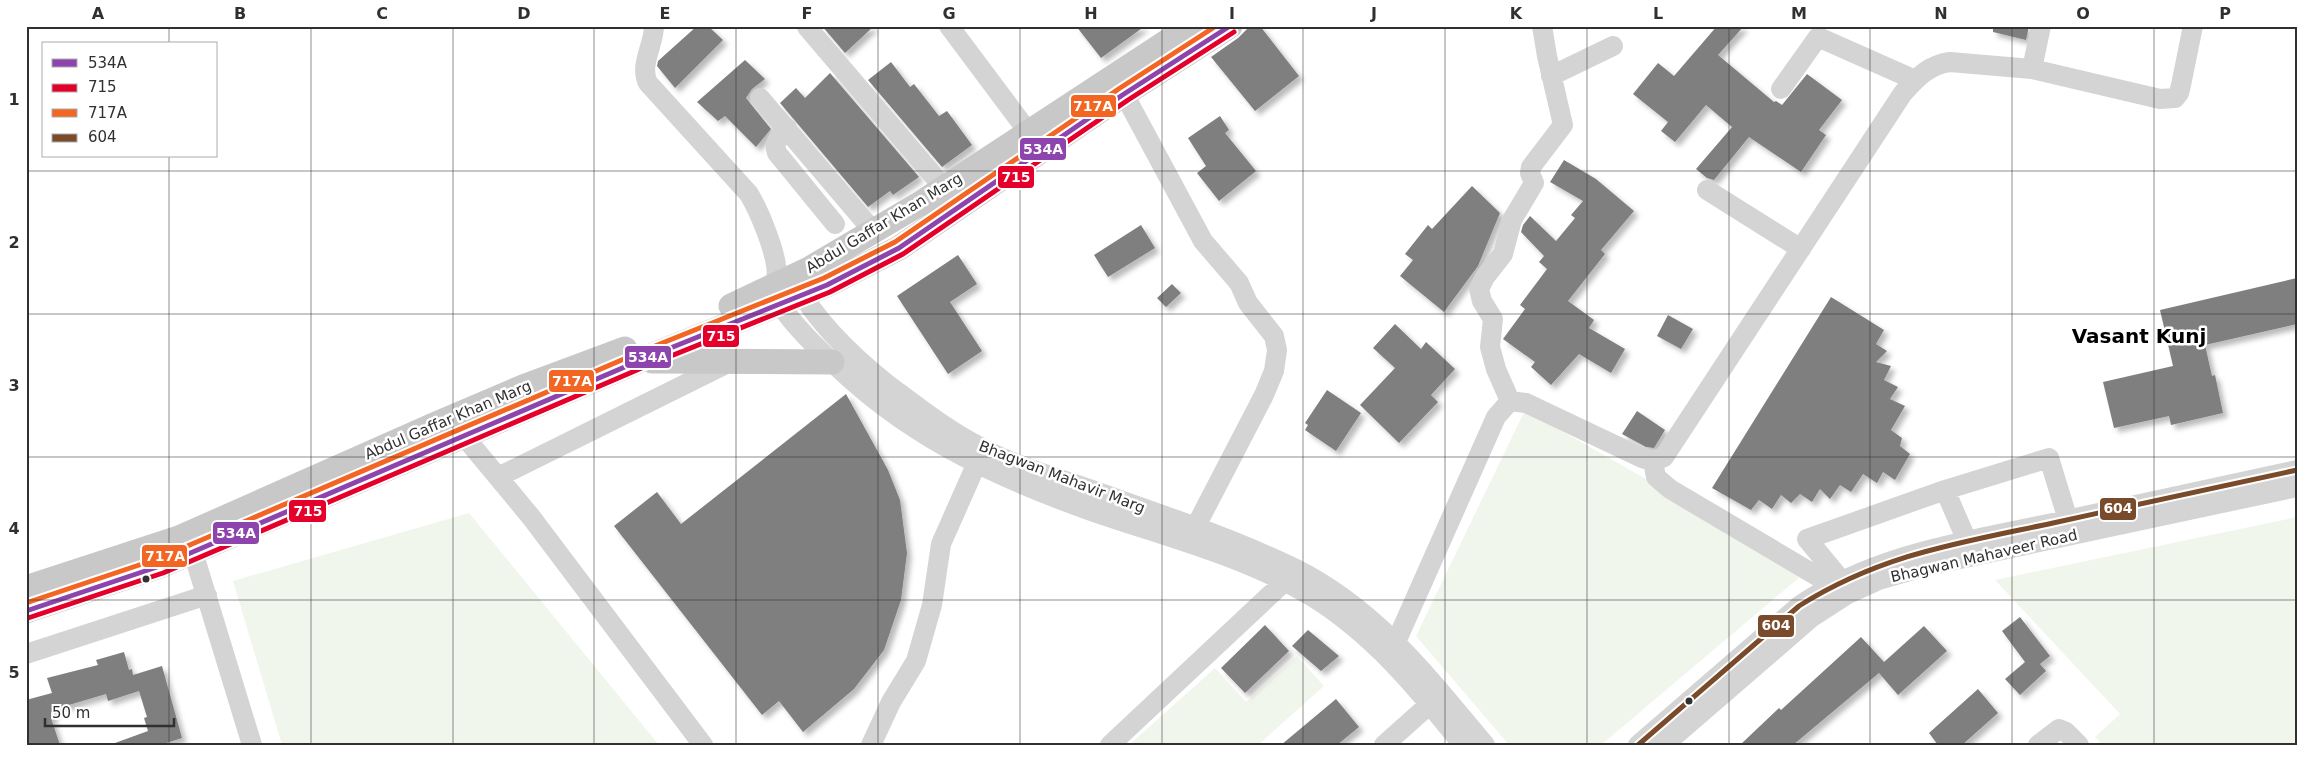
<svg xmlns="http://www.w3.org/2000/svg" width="2323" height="771" viewBox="0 0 2323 771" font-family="'DejaVu Sans',sans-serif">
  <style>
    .green { fill: #f1f6ec }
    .building { fill: #7f7f7f; filter: url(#shadow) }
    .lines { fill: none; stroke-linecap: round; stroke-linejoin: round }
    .minor { stroke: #d4d4d4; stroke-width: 20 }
    .major { stroke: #c8c8c8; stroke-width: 25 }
    .bus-1-casing { stroke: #fff; stroke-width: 9 }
    .bus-2-casing { stroke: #fff; stroke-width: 9 }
    .bus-3-casing { stroke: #fff; stroke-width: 9 }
    .bus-4-casing { stroke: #fff; stroke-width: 9 }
    .bus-1 { stroke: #8e44ad; stroke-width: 5 }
    .bus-2 { stroke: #e4002b; stroke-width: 5 }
    .bus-3 { stroke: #f26522; stroke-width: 5 }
    .bus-4 { stroke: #7a4b2a; stroke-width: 5 }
    .grid { fill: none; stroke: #303030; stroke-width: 1; stroke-opacity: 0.55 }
    .bus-dot { fill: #303030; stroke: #fff; stroke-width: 2 }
    .labels { text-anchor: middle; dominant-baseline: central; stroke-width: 5; stroke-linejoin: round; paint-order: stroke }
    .street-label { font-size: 15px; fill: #303030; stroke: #fff }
    .district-label { font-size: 20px; font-weight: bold; fill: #000; stroke: #fff }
    .line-badge { stroke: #fff; stroke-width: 2 }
    .badge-label { font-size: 14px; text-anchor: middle; font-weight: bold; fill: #fff }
    .neatline { fill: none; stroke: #303030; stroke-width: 2 }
    .grid-label { font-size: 16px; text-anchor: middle; font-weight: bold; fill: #303030 }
  </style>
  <defs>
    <filter id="shadow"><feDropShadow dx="4.5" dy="4.5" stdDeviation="2.5" flood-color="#0004"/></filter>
  </defs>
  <rect width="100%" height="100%" fill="#fff"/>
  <path class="green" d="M1525,410L1807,571L1601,745H1509L1416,636Z
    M469,513L659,745H282L233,581Z
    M2297,517V745H2102L2095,737L2120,714L1995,580Z
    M1297,656L1324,686L1258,745H1129L1215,668L1246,702Z"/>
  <path class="building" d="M697,26H708L723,40L675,88L657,66L658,61Z
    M822,26H874L845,53Z
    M1076,26H1145L1101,58Z
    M1250,26H1260L1299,76L1255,111L1211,57L1238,38Z
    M1717,26H1744L1718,55L1774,102L1776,101L1782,105L1807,74L1842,100L1819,130L1826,135L1801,172L1749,137L1714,180L1707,178L1696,169L1732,127L1706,105L1675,142L1661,131L1668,122L1633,94L1658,63L1674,76Z
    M1993,26H2029L2026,40L1993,32Z
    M745,60L765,79L752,89L746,98L771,129L756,147L725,116L718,121L697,102Z
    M891,62L910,87L914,84L939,116L947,111L972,145L942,167L868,80Z
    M830,73L919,177L893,195L890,191L868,207L780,103L796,88L805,98Z
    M1220,116L1229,130L1225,133L1256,171L1219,201L1197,173L1206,166L1188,138Z
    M1564,160L1596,179L1634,211L1601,250L1605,254L1568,301L1594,320L1589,328L1625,349L1611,373L1579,354L1551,385L1531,367L1535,362L1503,339L1525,309L1520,305L1547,269L1539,262L1544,256L1521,232L1523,225L1530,216L1556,241L1575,218L1571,215L1583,201L1550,182Z
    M1472,186L1500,213L1478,266L1444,312L1400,276L1413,260L1405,254L1428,225L1432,229Z
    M1141,225L1155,248L1108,277L1094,255Z
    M958,255L977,284L950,302L982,351L948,374L897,296Z
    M2297,278V324L2205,345L2212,376L2215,375L2223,413L2171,425L2169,416L2114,428L2103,382L2173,366L2160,310Z
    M1172,284L1181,293L1166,307L1157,298Z
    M1831,297L1884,330L1876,344L1887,351L1876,362L1891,366L1884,380L1898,387L1890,399L1905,406L1891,430L1902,438L1900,446L1910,454L1895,480L1883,472L1877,483L1863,474L1851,492L1840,485L1830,499L1820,489L1812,502L1800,494L1791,503L1781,495L1772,509L1759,500L1751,510L1712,488Z
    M1668,315L1693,329L1681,349L1657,336Z
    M1395,324L1421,349L1426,342L1455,369L1431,395L1438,402L1399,443L1360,405L1395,368L1373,348Z
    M1327,390L1361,413L1336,451L1305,430L1308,425L1305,423Z
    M846,394L888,470L900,500L907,553L901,600L884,650L854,689L803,732L779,701L762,715L614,526L657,492L681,524Z
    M1637,411L1665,430L1654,448L1646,447L1622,434Z
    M2020,617L2050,656L2040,664L2046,671L2020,695L2005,679L2025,662L2002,631Z
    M1265,625L1289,651L1245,693L1221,668Z
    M1924,626L1947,651L1898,695L1879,673L1793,745H1740L1779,708L1781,710L1861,637L1884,662Z
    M1308,630L1339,656L1321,671L1292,646Z
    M124,652L129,670L132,669L133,675L162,666L182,738L160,745H115V743L148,731L144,718L147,717L139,691L108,701L106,694L52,710L54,717L51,718L60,745H26V700L52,693L47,678L98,665L96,660Z
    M1978,689L1998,713L1962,745H1938L1929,733Z
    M1336,699L1359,727L1337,745H1281Z"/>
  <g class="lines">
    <path class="minor" d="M654,26C654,45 639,65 648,83L749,194C759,211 773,245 776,265C779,279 771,290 781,306C797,330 825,356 846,375C918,441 1003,480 1094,512C1167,537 1244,556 1311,596C1373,634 1418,689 1463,745
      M949,26L1029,133
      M807,27L944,188
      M2032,69L2041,26
      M1551,76L1613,46
      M1781,89L1818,37L1915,80
      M1124,94L1203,241L1239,283L1248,303L1274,336L1277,350L1274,371L1264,395L1196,526L1194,539
      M760,98L873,231
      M787,128C779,137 773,142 777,153L835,224
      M1707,190L1801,249
      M796,284C817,323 852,356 887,384C918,407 948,431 982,448C1016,466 1054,477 1089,489C1159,514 1230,537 1296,569C1376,609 1429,678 1485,745
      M1510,401L1496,369L1490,347L1493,319L1482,301L1479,289L1485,277L1503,254L1512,220L1534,183L1530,173L1531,167L1563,125L1547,56L1542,26
      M463,435L531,517L703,745
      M1653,461L1656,477L1670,489L1832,585
      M498,477L730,362
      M1945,490L2049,458L2068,520
      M193,552L252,745
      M1841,580L1807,539L1945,490L1967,541
      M1396,642L1496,417L1510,401L1526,403L1642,458L1653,461L1664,457L1903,93C1917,78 1928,65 1950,62L2032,69L2160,99L2175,98L2179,93L2181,85L2193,26
      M26,654L207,595
      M871,745L891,702L916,661L932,605L941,544L976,465
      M1110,745L1284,582
      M1384,745L1430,704
      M1638,745L1799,606C1872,555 1962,542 2048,524C2131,506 2214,488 2297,470
      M1664,745L1812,617L1846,595L1879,580L1927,566L2297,487
      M2038,745L2059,729L2066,732L2079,745"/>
    <path class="major" d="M731,306L809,269L921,203L1191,26
      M652,361L832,362
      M26,588L179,538L434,425L523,387L625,349
      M26,611L160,566L648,357L827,285L899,248L1124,94L1230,26"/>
    <defs>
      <path id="bus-1" d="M26,611L160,566L648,357L827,285L899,248L1124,94L1230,26"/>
      <path id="bus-2" d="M28,618L163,573L651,364L830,292L903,254L1128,100L1234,32"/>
      <path id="bus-3" d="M26,603L157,559L645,350L824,278L895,242L1120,88L1216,26"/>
      <path id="bus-4" d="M1638,745L1799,606C1882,554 1959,543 2053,523C2134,505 2215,488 2297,470"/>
    </defs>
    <use href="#bus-1" class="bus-1-casing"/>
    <use href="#bus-2" class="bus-2-casing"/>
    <use href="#bus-3" class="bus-3-casing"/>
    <use href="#bus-4" class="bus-4-casing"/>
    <use href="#bus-1" class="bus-1"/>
    <use href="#bus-2" class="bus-2"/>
    <use href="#bus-3" class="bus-3"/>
    <use href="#bus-4" class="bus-4"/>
  </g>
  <path class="grid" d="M169,26V44M311,26V745M453,26V745M594,26V745M736,26V745M878,26V745M1020,26V745M1162,26V745M1303,26V745M1445,26V745M1587,26V745M1729,26V745M1870,26V745M2012,26V745M2154,26V745M169,156V745M26,171H2297M26,314H2297M26,457H2297M26,600H2297"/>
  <g class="bus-dot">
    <circle cx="146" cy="579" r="4.5"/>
    <circle cx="1689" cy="701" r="4.5"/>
  </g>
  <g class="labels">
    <g class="street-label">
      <text transform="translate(884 223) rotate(-31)">Abdul Gaffar Khan Marg</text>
      <text transform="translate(448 420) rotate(-23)">Abdul Gaffar Khan Marg</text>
      <text transform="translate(1062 477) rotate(21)">Bhagwan Mahavir Marg</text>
      <text transform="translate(1984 556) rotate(-13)">Bhagwan Mahaveer Road</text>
    </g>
    <g class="district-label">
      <text x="2139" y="336">Vasant Kunj</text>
    </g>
  </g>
  <g class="line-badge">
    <rect x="1070" y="94" width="47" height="24" rx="5" fill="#f26522"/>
    <rect x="1019" y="137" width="48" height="24" rx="5" fill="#8e44ad"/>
    <rect x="997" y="165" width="38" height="24" rx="5" fill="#e4002b"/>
    <rect x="702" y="324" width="38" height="24" rx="5" fill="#e4002b"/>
    <rect x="624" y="345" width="48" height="24" rx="5" fill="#8e44ad"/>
    <rect x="548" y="369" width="47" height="24" rx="5" fill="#f26522"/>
    <rect x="2099" y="497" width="38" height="24" rx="5" fill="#7a4b2a"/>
    <rect x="288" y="499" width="39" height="24" rx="5" fill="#e4002b"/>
    <rect x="212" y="521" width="48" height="24" rx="5" fill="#8e44ad"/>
    <rect x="141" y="544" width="47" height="24" rx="5" fill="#f26522"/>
    <rect x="1757" y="614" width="38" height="24" rx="5" fill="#7a4b2a"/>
  </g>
  <g class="badge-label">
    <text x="1093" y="111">717A</text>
    <text x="1043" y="154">534A</text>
    <text x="1016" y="182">715</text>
    <text x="721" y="341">715</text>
    <text x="648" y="362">534A</text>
    <text x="572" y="386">717A</text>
    <text x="2118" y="513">604</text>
    <text x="308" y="516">715</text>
    <text x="236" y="538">534A</text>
    <text x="165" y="561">717A</text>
    <text x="1776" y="630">604</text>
  </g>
  <rect width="2323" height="771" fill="none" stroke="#ffffff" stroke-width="55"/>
  <rect x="42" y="42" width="175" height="115" fill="#ffffff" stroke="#acacac"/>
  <rect x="52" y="59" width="25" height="8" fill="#8e44ad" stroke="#acacac"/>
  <text x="88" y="68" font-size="15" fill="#303030">534A</text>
  <rect x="52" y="84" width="25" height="8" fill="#e4002b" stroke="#acacac"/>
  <text x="88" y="92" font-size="15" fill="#303030">715</text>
  <rect x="52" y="109" width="25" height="8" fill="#f26522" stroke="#acacac"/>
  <text x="88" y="118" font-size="15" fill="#303030">717A</text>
  <rect x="52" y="134" width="25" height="8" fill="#7a4b2a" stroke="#acacac"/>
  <text x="88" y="142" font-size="15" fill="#303030">604</text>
  <path d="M45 718v8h129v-8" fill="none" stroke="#303030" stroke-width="2.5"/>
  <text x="52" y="718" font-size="15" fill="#303030" stroke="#ffffff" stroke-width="4" paint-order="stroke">50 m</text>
  <rect x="28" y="28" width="2268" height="716" class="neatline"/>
  <g class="grid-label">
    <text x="98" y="19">A</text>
    <text x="240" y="19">B</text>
    <text x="382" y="19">C</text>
    <text x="524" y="19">D</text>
    <text x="665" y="19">E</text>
    <text x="807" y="19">F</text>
    <text x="949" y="19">G</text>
    <text x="1091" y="19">H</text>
    <text x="1232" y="19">I</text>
    <text x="1374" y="19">J</text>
    <text x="1516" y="19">K</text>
    <text x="1658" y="19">L</text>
    <text x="1799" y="19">M</text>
    <text x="1941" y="19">N</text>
    <text x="2083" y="19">O</text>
    <text x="2225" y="19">P</text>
    <text x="14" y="105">1</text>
    <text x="14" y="248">2</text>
    <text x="14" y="391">3</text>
    <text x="14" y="534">4</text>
    <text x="14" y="678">5</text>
  </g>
</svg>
